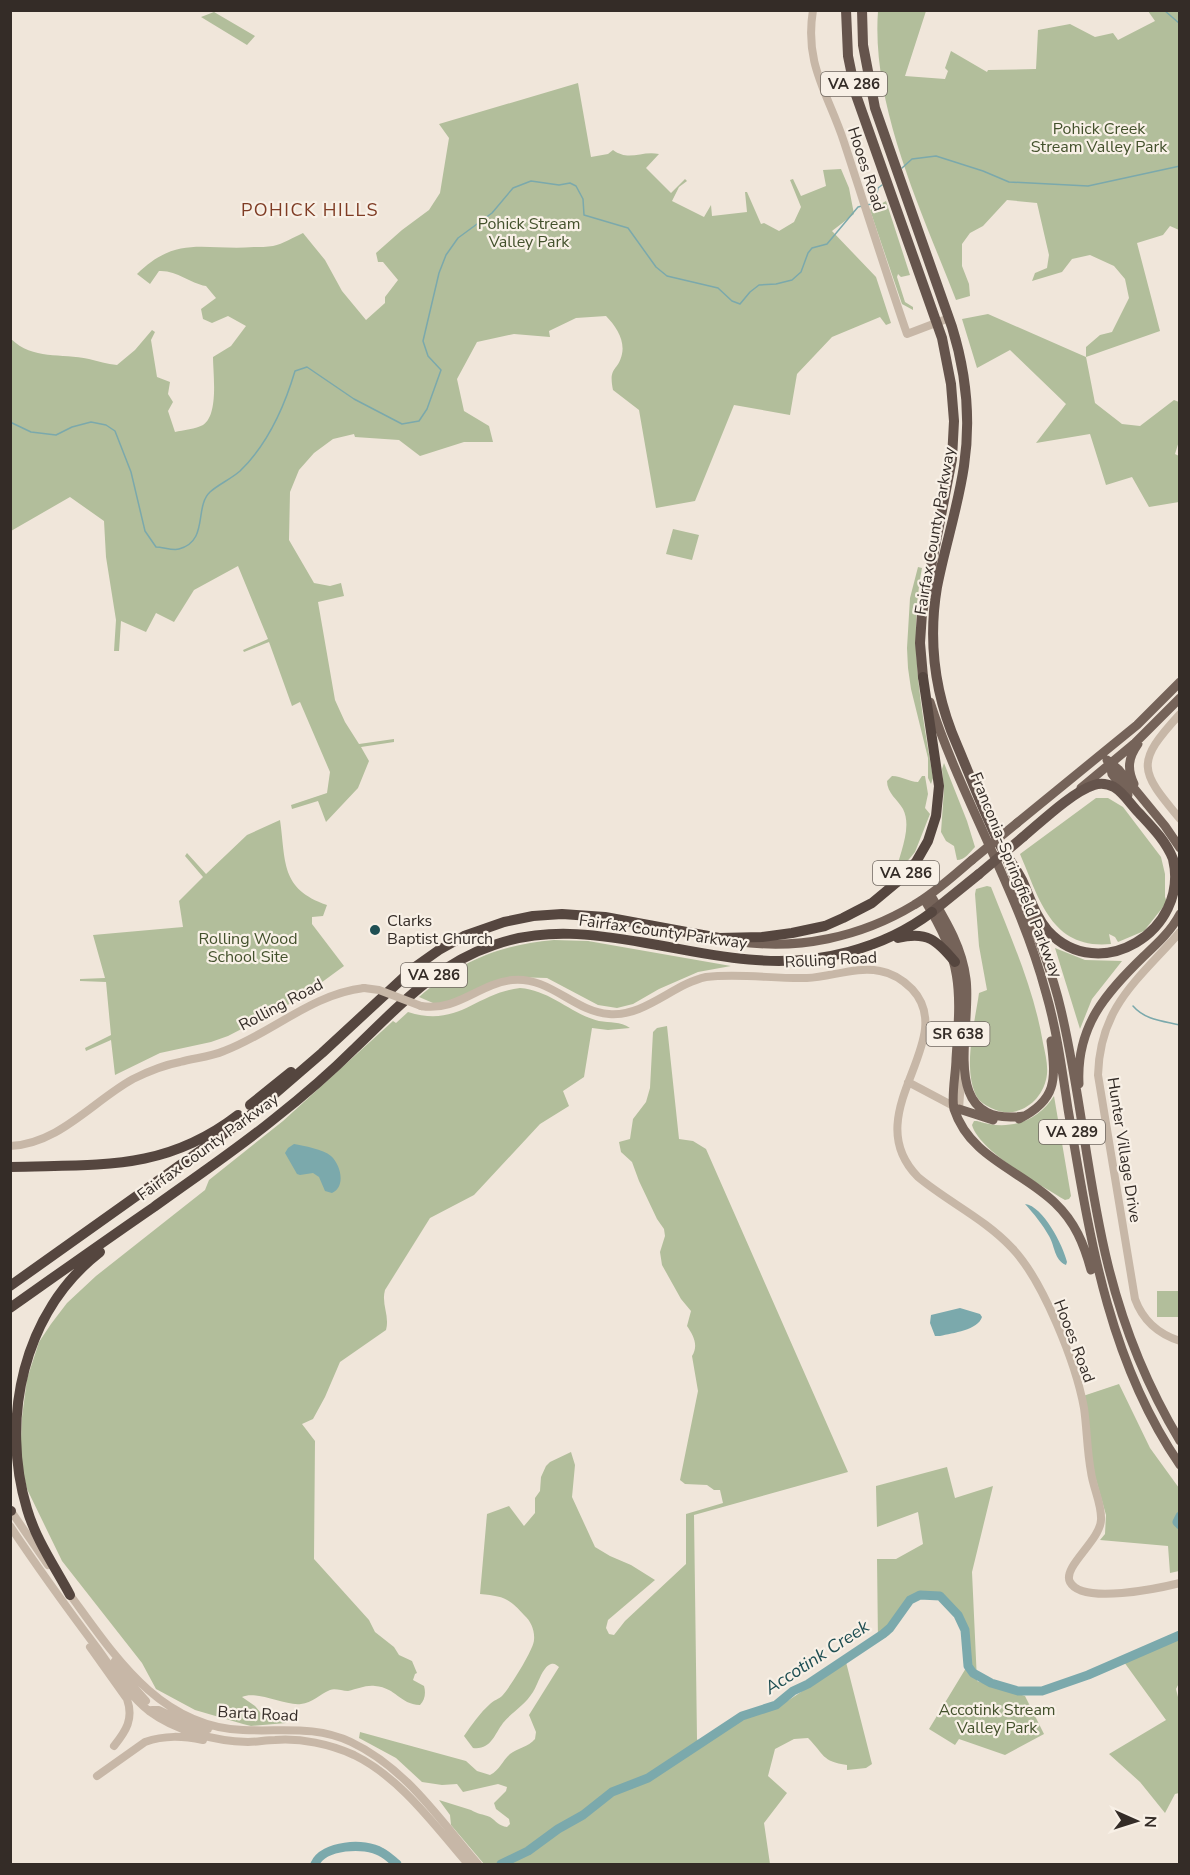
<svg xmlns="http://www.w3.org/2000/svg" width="1190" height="1875" viewBox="0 0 1190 1875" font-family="'Nunito Sans',sans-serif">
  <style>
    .green { fill: #b2be9b }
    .water { fill: #7ba9ac }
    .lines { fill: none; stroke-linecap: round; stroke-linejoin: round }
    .stream { stroke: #7ba9ac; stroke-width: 1.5 }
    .river { stroke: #7ba9ac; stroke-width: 9 }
    .tertiary { stroke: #c7b7a7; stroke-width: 8 }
    .primary { stroke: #756359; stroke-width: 9 }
    .trunk { stroke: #65544c; stroke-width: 10 }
    .motorway { stroke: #55463f; stroke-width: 10 }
    .tertiary-bridge { stroke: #c7b7a7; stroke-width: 8 }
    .primary-bridge { stroke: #756359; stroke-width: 9 }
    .trunk-bridge { stroke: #65544c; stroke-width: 10 }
    .poi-dot { fill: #1f4f53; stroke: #f8f0e6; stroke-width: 2 }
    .labels { text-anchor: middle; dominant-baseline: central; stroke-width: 4.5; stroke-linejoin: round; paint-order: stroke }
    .shield { fill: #f8f0e6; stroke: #6f6760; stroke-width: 1.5 }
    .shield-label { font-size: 15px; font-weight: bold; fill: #342c27 }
    .park-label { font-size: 16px; fill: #43512c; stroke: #f8f0e6 }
    .street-label { font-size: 16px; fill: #342c27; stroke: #f8f0e6 }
    .poi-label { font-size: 16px; fill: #342c27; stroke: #f8f0e6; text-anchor: start }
    .neighbourhood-label { font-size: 18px; letter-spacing: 1.5px; fill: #7f3c24; stroke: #f8f0e6 }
    .water-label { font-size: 18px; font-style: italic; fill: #1f4f53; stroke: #f8f0e6 }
  </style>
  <rect width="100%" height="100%" fill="#f0e6da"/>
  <path class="green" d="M878,11H926L905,76L945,79L948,71L945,68L951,51L987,72L988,70L1036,69L1038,30L1070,24L1095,37L1113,33L1118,40L1155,21L1148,11H1179V230L1170,226L1163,235L1137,243L1160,331L1086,357L1095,403L1122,424L1140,426L1174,400L1179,402V441L1175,454L1179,456V502L1149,507L1132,477L1106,485L1090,434L1036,443L1066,404L1010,350L977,368L962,319L988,314L1086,357V347L1100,335L1112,332L1129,298L1125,279L1114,266L1090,255L1072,259L1062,272L1032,281L1035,273L1047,268L1049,255L1037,203L1007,200L983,226L970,233L962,244V266L969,284L970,296L956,300C922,212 871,106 878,11Z
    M214,12L255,36L247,45L201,17Z
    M578,83L591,157L608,154L613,150C629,162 642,150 659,154L646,168L671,193L685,179L687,181L679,187L672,201L704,217L711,205L712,216L747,212L745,192H747L761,224L764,223L779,231L794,222L801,207L790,180L793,179L801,196L826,186L823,170L841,169L849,188L854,214L832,231L876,277L891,323L886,325L880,317L832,337L797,374L790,415L734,405L695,501L656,508L639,410L613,390C608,366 618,372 622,354C625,340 616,326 606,316L576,318L549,331L550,337L514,334L477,342L457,379L464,411L489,426L493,442H464L420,456L399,440L355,437L354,434L333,439L314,453L299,470L290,492L289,540L314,583L330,586L341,583L344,596L318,602L335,700L345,722L359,744L394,739V742L361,747L369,761L358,788L326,822L318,801L292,809L291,805L327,793L330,772L300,702L292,706L269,642L244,652L243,650L268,639L238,566L194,590L174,622L156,613L146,632L121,621L119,651H114L116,620L106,557L104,521L70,497L11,531V339C33,360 61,353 89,359C98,361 107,364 117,365L135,350L152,330L155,332L151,340L157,377L170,382L168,394L173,402L168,411L175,432C183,430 196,429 203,425C219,415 213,373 213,357L231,346L246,326L228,316L212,323L203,319L201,309L216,298L206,286C189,283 177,270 159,271L150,284L137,274C178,234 204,251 254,247C260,247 267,247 273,246C283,244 294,237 303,233L325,260L342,291L366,320L385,303V297L398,280L383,262H378L376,253L402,230L429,210L440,193L449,138L439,124Z
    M886,201L910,275L901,277L898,274L897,277L905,302L913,307V310L902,304L870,210Z
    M673,529L699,535L692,560L666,554Z
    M918,567L922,568C908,643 921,705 933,778L931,784L928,778V758L911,689L908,668L907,648L910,598Z
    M944,763L967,821L975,847C970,852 965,860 957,860L954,846L946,841L941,832L944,790L942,769Z
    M892,776C902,776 909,782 918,782L922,776H925L928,794L925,808L930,814L915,852L895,876C898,856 913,829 903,809C898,800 887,793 887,781Z
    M1096,798H1108L1123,807L1161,857L1165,874V897L1167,902L1144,931L1118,942L1115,937L1109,934L1111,944C1051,950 1039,898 1020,854Z
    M280,820C286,861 280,889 327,905L323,916L312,917V924L344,966L299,999L228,1036L211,1042L160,1053L115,1075L111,1040L86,1051L85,1048L111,1035L106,982L80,981V979L105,978L93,935L183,927L179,901L203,877L185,856L187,853L206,874L247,835Z
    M987,886L991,887C1011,938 1034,989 1043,1043C1045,1053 1048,1064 1047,1074C1044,1102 1016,1121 991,1108C985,1105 980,1102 977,1097C962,1070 975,1022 979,993L987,990L979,946L975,894L976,889Z
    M554,940L588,941L731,966L698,972L659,989L633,1004L617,1008L598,1005L547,978L513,977L443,1003H433L419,997C461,961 499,945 554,940Z
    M1055,948L1085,960L1122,961L1092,999L1080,1029Z
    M520,988C550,990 571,1014 599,1021C610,1023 620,1021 630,1028L608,1030L592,1028L584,1077L563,1091L569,1106L540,1124L474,1195L430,1218L385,1290C381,1304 390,1316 386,1330L340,1362L325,1397L313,1419L302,1424L315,1441L314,1559L369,1620L375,1632L394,1647L399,1655L412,1661L417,1673L415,1674L413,1680L424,1686C426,1693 425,1700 420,1705C399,1704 397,1688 375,1686C365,1685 358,1689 348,1691C342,1691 335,1688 330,1690C320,1694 312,1703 301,1704C284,1706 256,1690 242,1697L255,1706L265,1718L287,1721L286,1723L251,1726L243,1724L195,1710L156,1689L142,1663L62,1561L27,1489L20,1459L22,1417L27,1379L39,1342L51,1324L67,1303L96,1276L205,1190L209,1180L283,1121L393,1021L396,1023L408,1012C459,1028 475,993 520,988Z
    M667,1026L679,1139L693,1141L706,1149L848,1472L694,1515L697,1739L700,1744L742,1716L789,1700L846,1662L872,1764L866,1768L847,1770V1765C821,1761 825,1755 808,1738L794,1739L775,1749L768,1776L787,1793L764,1823L770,1864H484L451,1825L450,1815L439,1800L471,1810C477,1814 483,1814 490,1817C496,1821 499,1826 507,1827L510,1824L509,1819L496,1809L494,1803L506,1791L507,1787L498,1784L463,1792L457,1784L442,1785L422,1782L396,1758L359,1738L360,1732L466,1761L477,1771L490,1775C500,1770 502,1761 510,1754C518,1748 528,1747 535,1739L536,1732L529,1715L559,1667C556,1665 555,1663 551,1664C542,1667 538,1685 533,1692C525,1705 512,1712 503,1723C494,1735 491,1750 473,1748L464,1736C472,1724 480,1713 490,1704C494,1700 499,1699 502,1696C509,1689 534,1649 534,1640C535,1631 531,1621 524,1615C509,1598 503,1596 480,1594L487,1514L509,1506L524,1526L535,1513V1498L540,1491L541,1477L546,1466L550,1462L571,1452L575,1465L572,1497L595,1547L610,1556L631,1565L655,1580L608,1620L606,1628L609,1634L614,1635L625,1621L686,1564V1514L723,1503L720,1490H714L707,1485L685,1484L680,1480L698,1391L692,1356C699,1345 693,1335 687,1326L691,1311L681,1299L662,1265L660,1252L665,1236L664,1229L657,1219L639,1181L632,1162L621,1152L619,1142L630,1139L633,1119L646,1102L650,1088L653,1032L657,1028Z
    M1054,1096L1071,1196L1069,1199L1065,1200C1042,1186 979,1151 972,1125L974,1121H977C1007,1131 1037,1123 1054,1096Z
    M1157,1291H1179V1317H1157Z
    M1119,1384L1150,1448L1179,1488V1511L1177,1514L1180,1517L1179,1571L1170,1573L1168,1546L1100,1540L1105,1534L1106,1515L1093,1469L1083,1396Z
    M947,1467L955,1498L993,1486L972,1572L977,1681L1025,1696L1044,1734L1005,1755L959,1739L955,1745L929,1729L966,1668L962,1623L936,1596L916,1598L889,1635L878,1642L877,1559H896L923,1544L918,1512L877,1527L876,1486Z
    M1179,1638V1683L1176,1689L1180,1705L1179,1793L1175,1794L1165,1813L1140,1782L1109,1754L1166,1720L1124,1662L1164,1646Z"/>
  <path class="water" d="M294,1144C304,1146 323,1149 331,1156C341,1165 346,1187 332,1193L325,1191L319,1177L313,1173L300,1175L297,1174L285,1153L288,1148Z
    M1025,1204C1043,1206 1063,1245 1067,1262L1066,1265C1054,1260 1055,1246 1049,1236C1043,1225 1034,1214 1025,1204Z
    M960,1308L980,1314L982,1317C978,1330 953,1333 940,1336H935L930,1323L931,1315Z"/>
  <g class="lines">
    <path class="stream" d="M1164,10L1180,24
      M902,168L912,159L936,156L983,171L1009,182L1088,186L1180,166
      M867,205L875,203L878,188L882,185
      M10,422L31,432L56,435L72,427L91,422L106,425L115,431L131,472L145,531L156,547C163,547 173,551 179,549C209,541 194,507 210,492C219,484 231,479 240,471C268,444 284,408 295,371L307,367L354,399L402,424L419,421L427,409L441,370L428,356L423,341L439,273L446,255L458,238L492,213L513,188L531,181L559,185L570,183L576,186L583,199L584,215L628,228L656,267L667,276L718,288L732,301L740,304L750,292L759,285L776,284L792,280L801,272L808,253L812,248L827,244L858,207L862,206
      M1133,1006C1145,1020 1163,1021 1180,1025"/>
    <path class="river" d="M1180,1516L1177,1522L1180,1525
      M315,1864C323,1845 365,1842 381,1852C387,1855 392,1860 397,1864
      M501,1864L528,1851L558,1829L583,1815L612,1792L648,1778L742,1716L776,1705L793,1691L808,1684L883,1634L890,1628L910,1600L920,1595L940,1596L958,1615L965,1630L968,1666L973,1673L991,1683L1018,1691H1042L1088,1675L1180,1635"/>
    <path class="tertiary" d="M813,10C804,65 828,93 844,142C865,206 885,270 907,334L949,318
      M1180,714C1135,763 1139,770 1180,819
      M1180,932C1138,980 1100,1006 1098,1075L1135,1299C1143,1321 1158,1334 1180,1341
      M421,1006C457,1012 478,984 512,980C550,976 574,1012 609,1014C645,1017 673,984 706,977C740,973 774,979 807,978C831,977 857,966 880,971C892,973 903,980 912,989C961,1041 855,1113 918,1177C948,1202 985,1219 1012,1248C1043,1280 1076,1364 1084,1408C1087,1429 1087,1451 1091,1472C1093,1488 1102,1504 1101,1520C1100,1541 1062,1567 1070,1582C1082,1605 1160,1588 1180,1583
      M908,1082L959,1109L962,1067
      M10,1146C59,1144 93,1101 133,1079C147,1072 164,1065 180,1062C194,1058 210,1057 224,1051C272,1033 312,994 364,988
      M11,1511L48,1565
      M10,1526C38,1568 67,1608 97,1648C113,1670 128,1694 149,1711C176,1731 214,1741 248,1742C257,1742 266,1740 275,1740C301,1738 330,1744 354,1755C401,1778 435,1826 468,1864
      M68,1592C113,1653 158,1727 243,1730C281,1732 315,1725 351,1742C406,1768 439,1819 478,1864
      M90,1647L127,1699C134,1719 126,1731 114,1746
      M115,1661L123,1675L146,1701
      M152,1710H159L190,1725L208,1729
      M97,1776L145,1742C165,1735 183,1736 203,1740"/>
    <path class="primary" d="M930,702C962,801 1019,892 1046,993C1057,1031 1062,1070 1068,1109C1089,1232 1107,1359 1180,1465
      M1107,760L1119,770L1165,826L1180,848
      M1110,764L1112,774L1128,795
      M1134,784C1127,769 1128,758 1138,744
      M1081,788L1135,743L1180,698
      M1017,823L1137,725L1180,682
      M1007,860C1026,910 1049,958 1061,1010C1081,1094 1087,1181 1108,1265C1123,1326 1147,1386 1180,1441
      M930,894C946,921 962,947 966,979C973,1029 936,1128 1024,1116
      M924,899C963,963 961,987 956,1059C956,1072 951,1097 954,1109C970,1158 1021,1170 1055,1203C1075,1222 1084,1244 1091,1270
      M736,941C797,951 861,937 914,905C935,893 953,876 972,860
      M1079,1084C1076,1026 1106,993 1144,956C1158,943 1171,931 1180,914
      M959,1109L993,1120
      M1019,1119C1057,1100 1056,1080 1051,1041"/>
    <path class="trunk" d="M846,10L848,56L856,95L942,338L951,384L954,421L952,459L922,613L920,643L923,677
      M862,10L863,45L875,108L952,327C966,372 971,419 964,466C958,507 945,546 937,587C928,641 935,695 957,745C971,778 984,813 1000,845C1007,857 1016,868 1022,880C1030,897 1035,916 1048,931C1099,986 1190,931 1173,859C1166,841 1152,827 1139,813C1131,805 1124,793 1114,787C1108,784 1100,783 1094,785C1072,792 1041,822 1023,837
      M932,912L979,874"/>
    <path class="motorway" d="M898,938C927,931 937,940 955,962
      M250,1105L291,1072
      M10,1167C98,1164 164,1172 238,1115
      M10,1286L249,1116L322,1053L415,967L439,950L464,936L504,922L533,916L562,914L605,917L719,938L762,937L792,933L825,926L843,918L872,903L896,883L916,862L928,841L936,816L939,786L923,677
      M10,1308C58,1274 106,1240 154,1207C194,1178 236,1150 274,1119C302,1097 329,1074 354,1049C397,1008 436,964 494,945C545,927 594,934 646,943C682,949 719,958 756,960C818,965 883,949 932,912
      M10,1511H11
      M70,1595C55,1567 36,1540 27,1509C0,1419 23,1312 100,1252"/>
    <path class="tertiary-bridge" d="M364,988L379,990L421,1006"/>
    <path class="primary-bridge" d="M972,860L1017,823"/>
    <path class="trunk-bridge" d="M979,874L1023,837"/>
  </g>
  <circle class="poi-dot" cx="375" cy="930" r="6"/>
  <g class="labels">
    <g class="shield">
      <rect x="821" y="72" width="66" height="24" rx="4.5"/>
      <rect x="873" y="861" width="66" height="24" rx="4.5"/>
      <rect x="401" y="963" width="66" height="24" rx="4.5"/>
      <rect x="926.5" y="1022" width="63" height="24" rx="4.5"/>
      <rect x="1039" y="1120" width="66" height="24" rx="4.5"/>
    </g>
    <g class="shield-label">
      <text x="854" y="84">VA 286</text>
      <text x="906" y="873">VA 286</text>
      <text x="434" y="975">VA 286</text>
      <text x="958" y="1034">SR 638</text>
      <text x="1072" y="1132">VA 289</text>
    </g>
    <g class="park-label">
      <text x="1099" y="129">Pohick Creek<tspan x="1099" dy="18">Stream Valley Park</tspan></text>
      <text x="529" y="224">Pohick Stream<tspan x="529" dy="18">Valley Park</tspan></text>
      <text x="248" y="939">Rolling Wood<tspan x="248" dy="18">School Site</tspan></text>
      <text x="997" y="1710">Accotink Stream<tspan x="997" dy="18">Valley Park</tspan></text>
    </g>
    <g class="street-label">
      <text transform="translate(866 169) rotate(72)">Hooes Road</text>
      <text transform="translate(935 531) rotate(-80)">Fairfax County Parkway</text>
      <text transform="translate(1016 875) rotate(68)">Franconia-Springfield Parkway</text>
      <text transform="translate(663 932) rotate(8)">Fairfax County Parkway</text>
      <text transform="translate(831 960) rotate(-3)">Rolling Road</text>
      <text transform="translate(281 1005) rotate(-28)">Rolling Road</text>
      <text transform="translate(208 1147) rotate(-36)">Fairfax County Parkway</text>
      <text transform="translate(1124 1150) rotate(81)">Hunter Village Drive</text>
      <text transform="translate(1074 1341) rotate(69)">Hooes Road</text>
      <text transform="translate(258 1714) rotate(3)">Barta Road</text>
    </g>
    <g class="poi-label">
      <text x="387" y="921">Clarks<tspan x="387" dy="18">Baptist Church</tspan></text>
    </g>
    <g class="neighbourhood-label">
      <text x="310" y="210">POHICK HILLS</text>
    </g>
    <g class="water-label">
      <text transform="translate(817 1657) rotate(-33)">Accotink Creek</text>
    </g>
  </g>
  <rect width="1190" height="1875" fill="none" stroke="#342c27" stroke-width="24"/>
  <g transform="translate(1136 1821) rotate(93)" stroke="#f8f0e6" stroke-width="4.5" paint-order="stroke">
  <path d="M0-4.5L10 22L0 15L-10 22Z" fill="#342c27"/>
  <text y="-9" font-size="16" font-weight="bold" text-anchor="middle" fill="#342c27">N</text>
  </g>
</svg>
